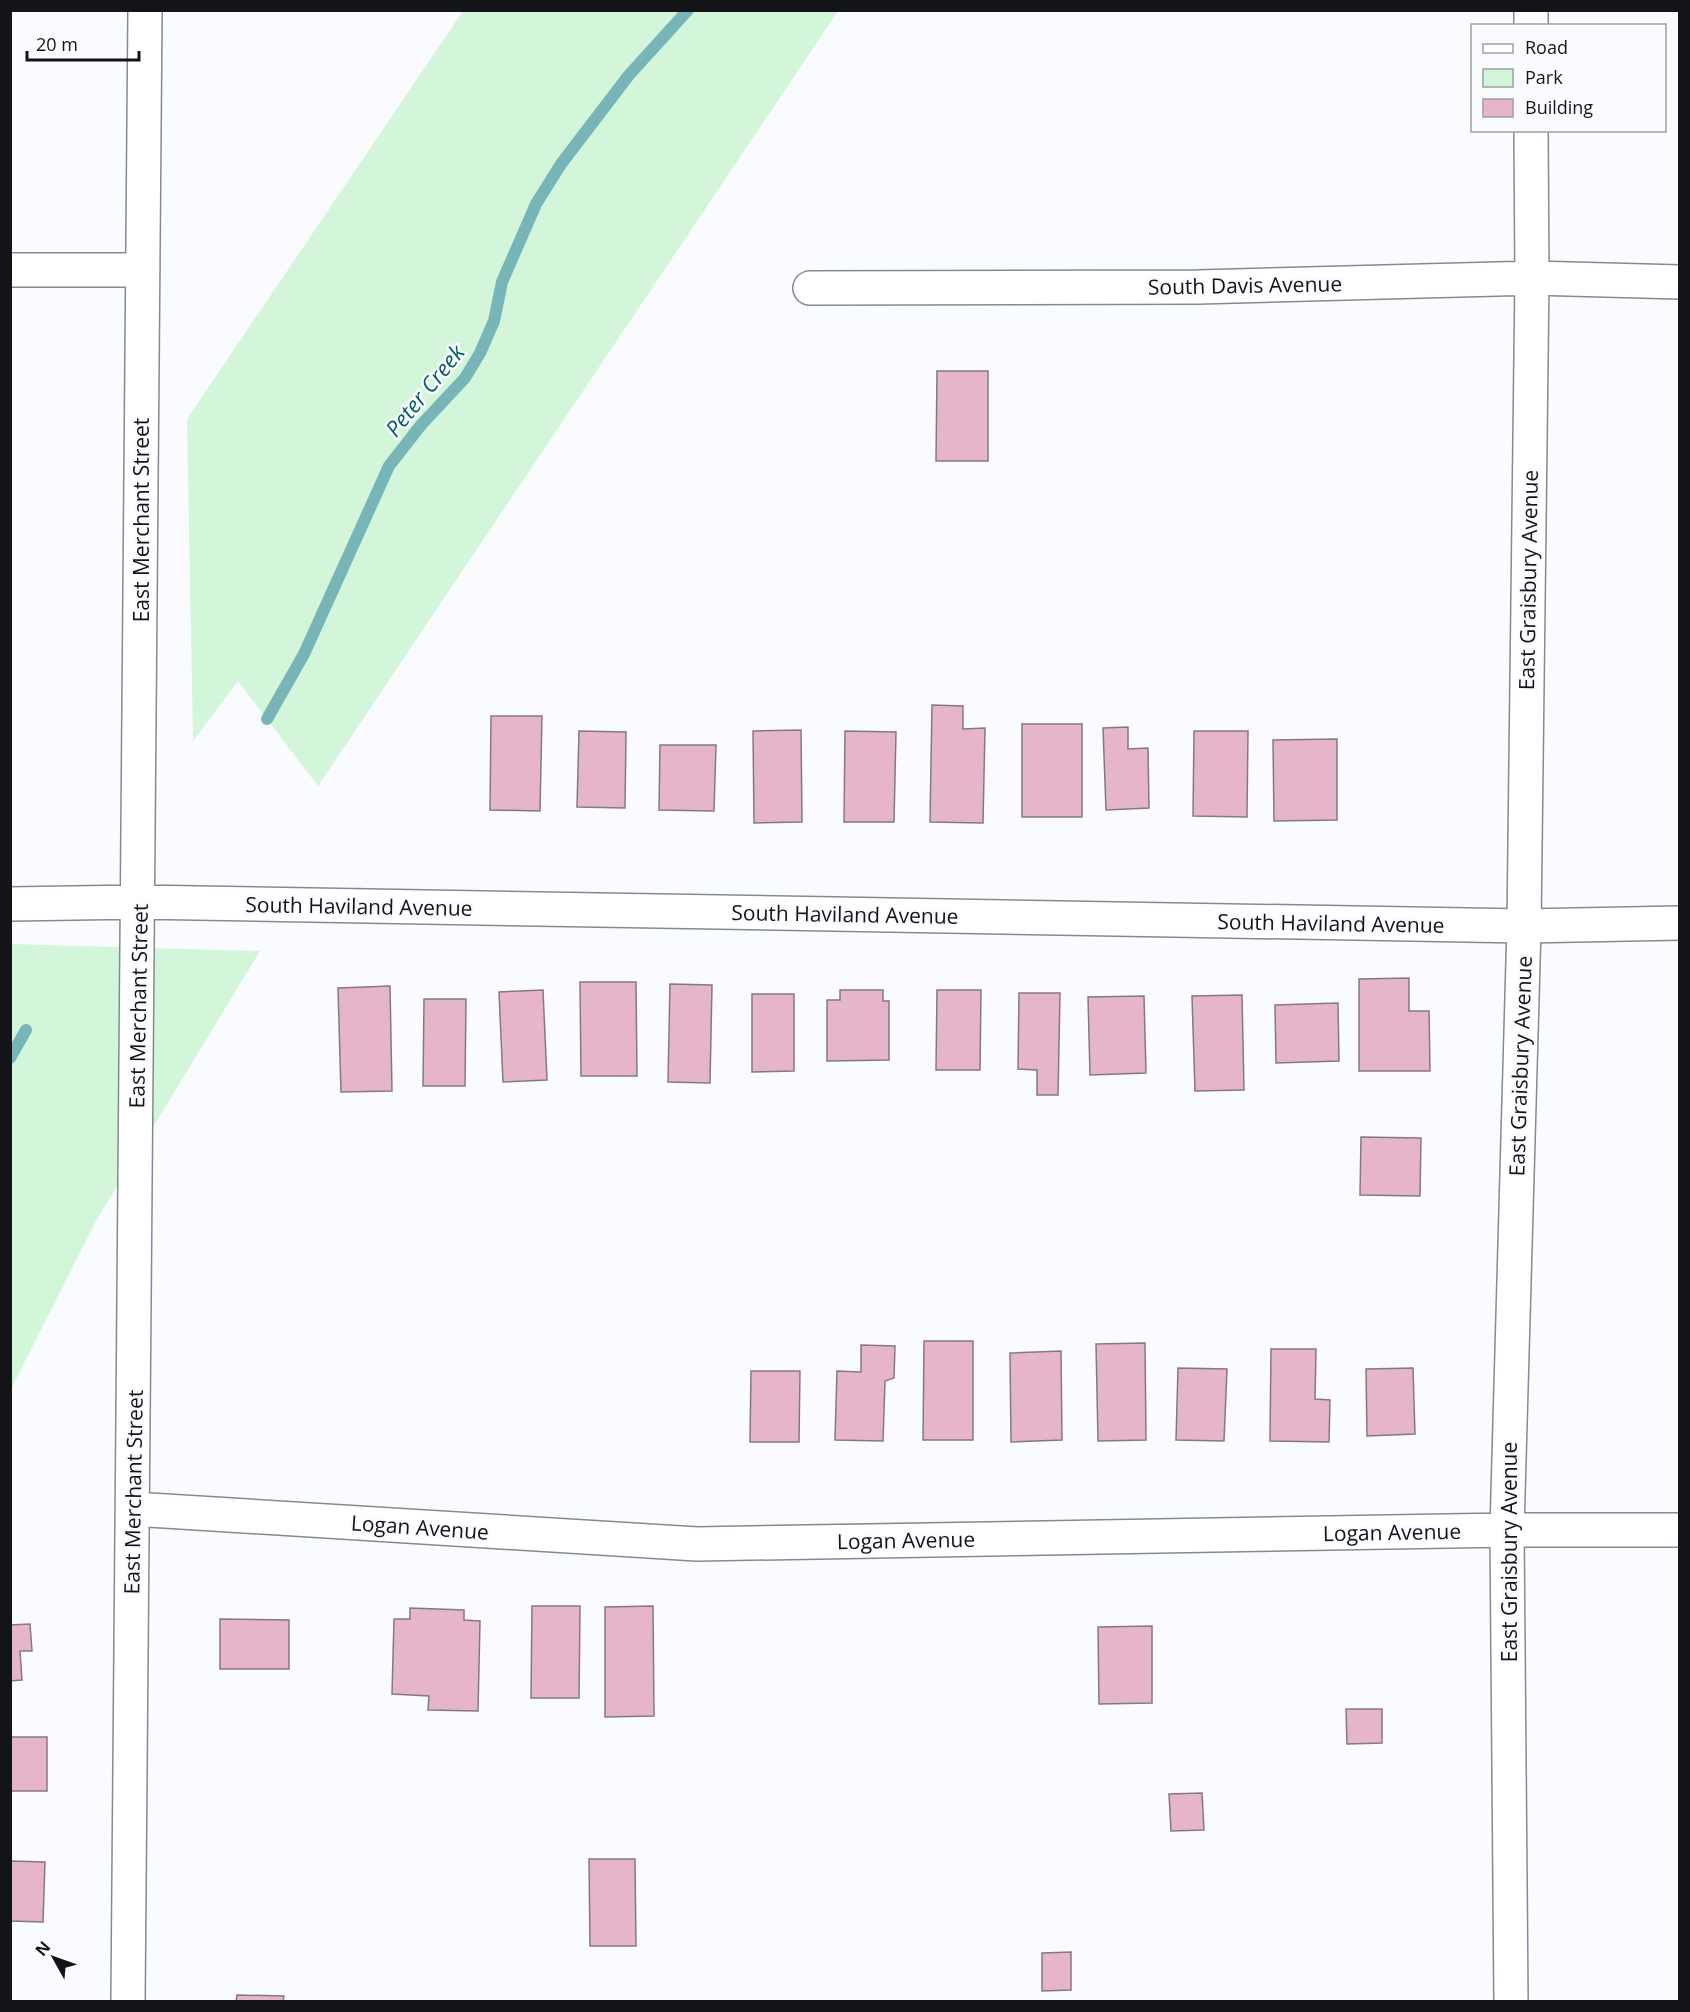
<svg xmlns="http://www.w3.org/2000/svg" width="1690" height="2012" viewBox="0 0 1690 2012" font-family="'Open Sans',sans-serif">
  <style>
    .green { fill: #d3f6da }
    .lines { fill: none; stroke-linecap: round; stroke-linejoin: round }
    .stream { stroke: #77b5b9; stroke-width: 12 }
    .building { fill: #e7b5ca; stroke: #847a7e; stroke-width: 1.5 }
    .minor-casing { stroke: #858a92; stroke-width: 36 }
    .minor { stroke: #fff; stroke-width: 33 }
    .labels { text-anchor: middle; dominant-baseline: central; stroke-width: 5; stroke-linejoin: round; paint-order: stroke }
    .street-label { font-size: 21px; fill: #131417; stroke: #f9fbfe }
    .water-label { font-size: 22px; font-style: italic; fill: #025f65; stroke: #f9fbfe }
  </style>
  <rect width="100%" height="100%" fill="#f9fbfe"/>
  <path class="green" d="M463,11H838L318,786L238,681L193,741L187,419Z
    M11,944L260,951L96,1221L11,1389Z"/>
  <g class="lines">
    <path class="stream" d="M267,719L304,654L389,466L421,425L465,378L480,353L494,321L502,282L536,204L561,164L629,75L688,10
      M10,1058L26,1030"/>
  </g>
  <path class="building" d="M937,371H988V461H936Z
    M932,705L963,706V729L985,728L983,823L930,822Z
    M491,716H542L540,811L490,810Z
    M1022,724H1082V817H1022Z
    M1128,727V749L1148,748L1149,808L1106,810L1103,728Z
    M801,730L802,822L754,823L753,731Z
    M579,731L626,732L625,808L577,807Z
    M845,731L896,732L894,822H844Z
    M1194,731H1248L1247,817L1193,816Z
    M1337,739V820L1274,821L1273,740Z
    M660,745H716L714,811L659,810Z
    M1409,978V1011H1429L1430,1071H1359V979Z
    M580,982H636L637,1076H581Z
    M670,984L712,985L710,1083L668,1082Z
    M390,986L392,1091L341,1092L338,988Z
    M543,990L547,1080L503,1082L499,992Z
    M840,990H883V1001H889V1060L827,1061V1000H840Z
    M937,990H981L980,1070H936Z
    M1019,993H1060L1058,1095H1037V1070L1018,1069Z
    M752,994H794V1071L752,1072Z
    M1242,995L1244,1090L1195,1091L1192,996Z
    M1144,996L1146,1073L1090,1075L1088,997Z
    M424,999H466L465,1086H423Z
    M1338,1003L1339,1061L1276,1063L1275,1005Z
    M1361,1137L1421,1138L1420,1196L1360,1195Z
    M924,1341H973V1440H923Z
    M1145,1343L1146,1440L1098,1441L1096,1344Z
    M861,1345L895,1346L894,1378L885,1381L883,1441L835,1440L837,1371L861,1372Z
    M1271,1349H1316L1315,1399L1330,1400L1329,1442L1270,1441Z
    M1061,1351L1062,1440L1011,1442L1010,1353Z
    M1178,1368L1227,1369L1224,1441L1176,1440Z
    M1413,1368L1415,1434L1367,1436L1366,1369Z
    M751,1371H800L799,1442H750Z
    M532,1606H580L579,1698H531Z
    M653,1606L654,1716L605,1717V1607Z
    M410,1608L464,1610V1620L480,1621L478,1711L428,1710L429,1696L392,1694L394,1619H410Z
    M220,1619L289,1620V1669H220Z
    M30,1624L32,1651H20L22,1680L10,1681V1625Z
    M1152,1626V1703L1099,1704L1098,1627Z
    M1346,1709H1382V1743L1347,1744Z
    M10,1737H47V1791H10Z
    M1202,1793L1204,1830L1171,1831L1169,1794Z
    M589,1859H635L636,1946H590Z
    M10,1861L45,1862L43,1922L10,1921Z
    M1071,1952V1990L1042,1991V1953Z
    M237,1995L284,1996L283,2002H236Z"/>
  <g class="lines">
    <defs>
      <path id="minor" d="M1531,10V26
        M10,270H143
        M810,288L1198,287L1532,278L1680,282
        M10,904L138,902L1524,926L1680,923
        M133,1509L697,1544L1507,1530H1680
        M128,2002L145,10
        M1511,2002L1507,1530L1524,926L1532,278L1531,130"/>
    </defs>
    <use href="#minor" class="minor-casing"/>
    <use href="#minor" class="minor"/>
  </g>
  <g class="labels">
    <g class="street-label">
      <text transform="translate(1245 285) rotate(-1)">South Davis Avenue</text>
      <text transform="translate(141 520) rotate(-90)">East Merchant Street</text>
      <text transform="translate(1528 580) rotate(-89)">East Graisbury Avenue</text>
      <text transform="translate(359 906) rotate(1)">South Haviland Avenue</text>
      <text transform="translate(845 914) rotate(1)">South Haviland Avenue</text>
      <text transform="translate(1331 923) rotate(1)">South Haviland Avenue</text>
      <text transform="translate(138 1006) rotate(-89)">East Merchant Street</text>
      <text transform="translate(1520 1066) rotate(-88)">East Graisbury Avenue</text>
      <text transform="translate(133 1492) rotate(-89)">East Merchant Street</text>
      <text transform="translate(420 1527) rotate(4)">Logan Avenue</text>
      <text transform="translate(1392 1532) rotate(-1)">Logan Avenue</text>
      <text transform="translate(906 1540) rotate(-1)">Logan Avenue</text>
      <text transform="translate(1509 1552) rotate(-90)">East Graisbury Avenue</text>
    </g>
    <g class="water-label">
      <text transform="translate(424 390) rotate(-51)">Peter Creek</text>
    </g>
  </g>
  <rect width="1690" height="2012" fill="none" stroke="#131417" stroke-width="24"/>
  <rect x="1471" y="24" width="195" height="108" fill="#f9fbfe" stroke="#9d9fa2" stroke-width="1.5"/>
  <rect x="1483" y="44" width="30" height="9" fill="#ffffff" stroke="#9d9fa2" stroke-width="1.5"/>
  <text x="1525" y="54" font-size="18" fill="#131417">Road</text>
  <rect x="1483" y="69" width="30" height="18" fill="#d3f6da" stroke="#9d9fa2" stroke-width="1.5"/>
  <text x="1525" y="84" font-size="18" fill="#131417">Park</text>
  <rect x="1483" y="99" width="30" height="18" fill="#e7b5ca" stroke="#9d9fa2" stroke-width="1.5"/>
  <text x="1525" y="114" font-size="18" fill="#131417">Building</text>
  <g transform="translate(54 1958) rotate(310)" stroke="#f9fbfe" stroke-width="4.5" paint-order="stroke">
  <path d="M0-4.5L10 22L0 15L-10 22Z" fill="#131417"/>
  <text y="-9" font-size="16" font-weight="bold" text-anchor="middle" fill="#131417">N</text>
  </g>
  <path d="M27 51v9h112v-9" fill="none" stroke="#131417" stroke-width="3"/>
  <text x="36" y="51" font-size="18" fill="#131417" stroke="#f9fbfe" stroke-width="4.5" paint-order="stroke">20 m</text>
</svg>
